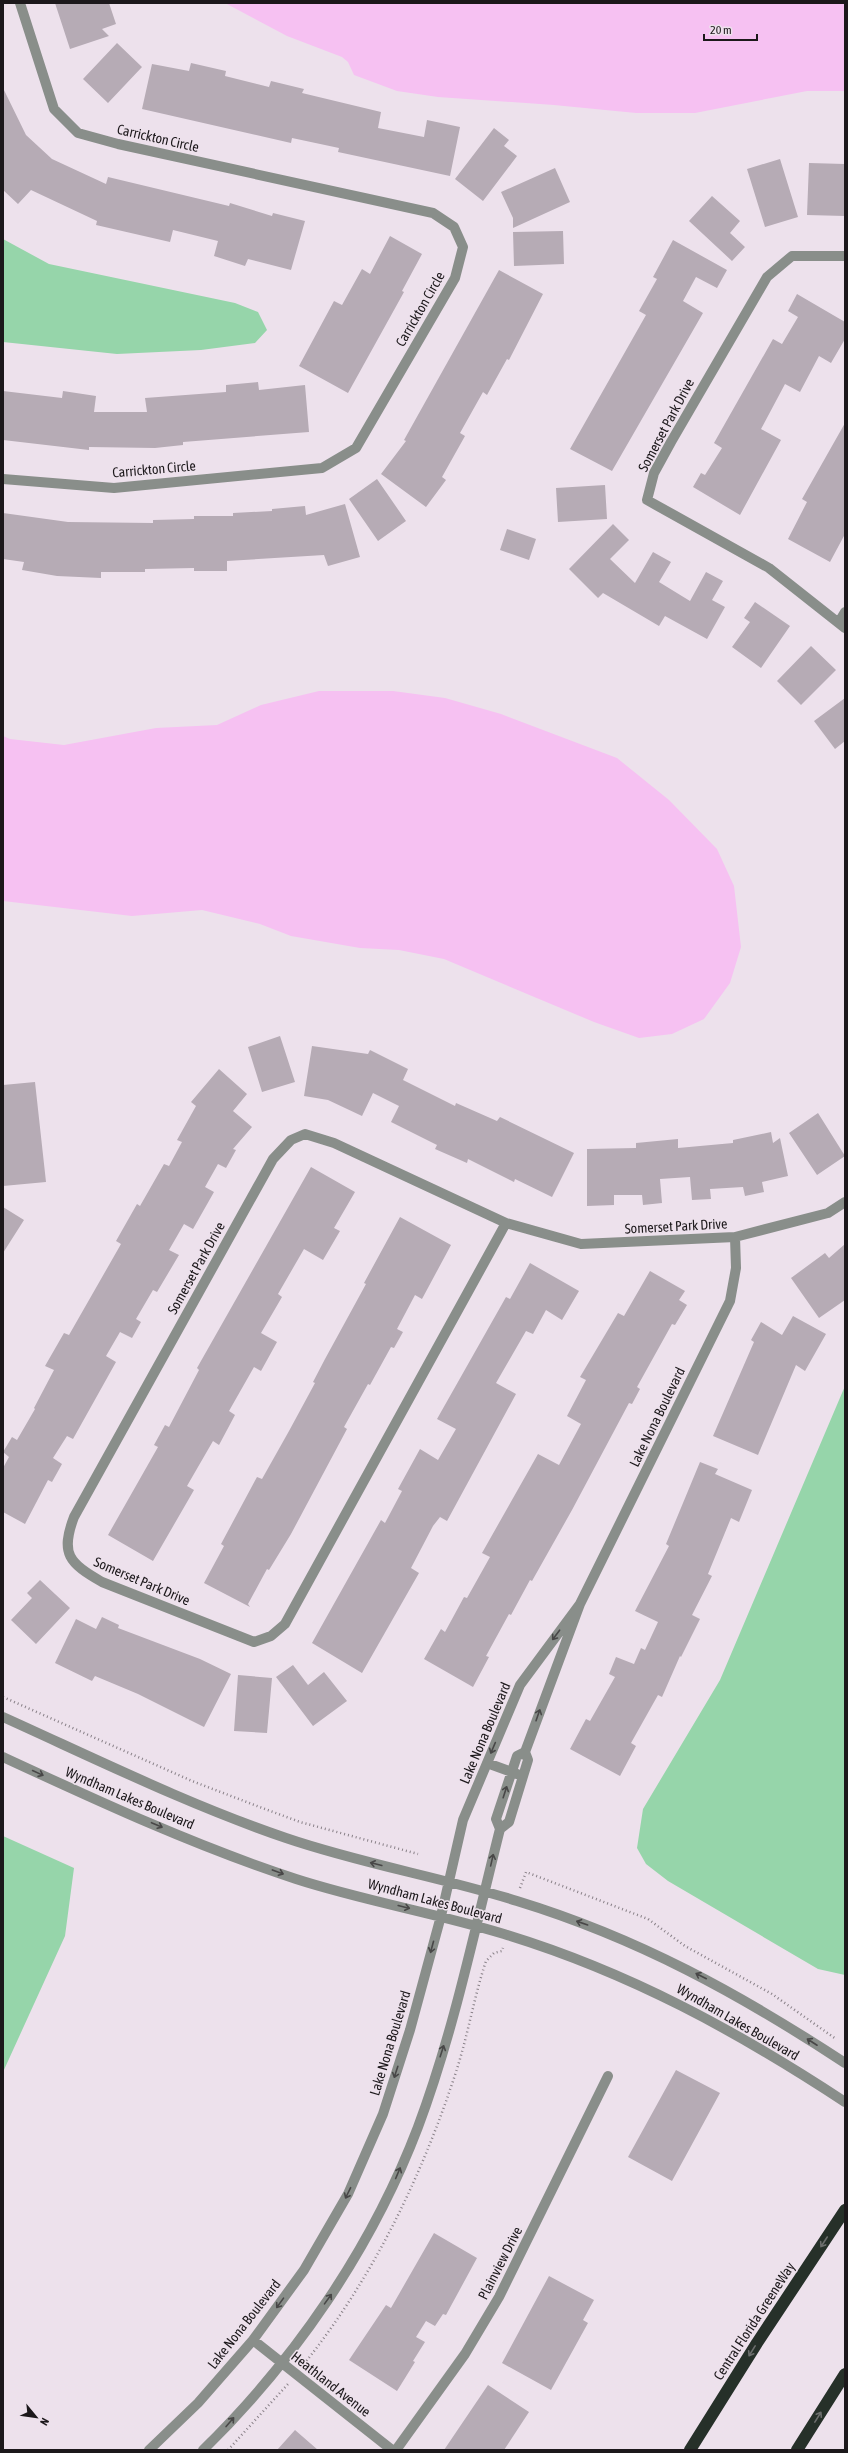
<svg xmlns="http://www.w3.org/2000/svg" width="848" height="2453" viewBox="0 0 848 2453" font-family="'Asap Condensed',sans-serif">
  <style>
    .green { fill: #f6c1f2 }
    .water { fill: #96d5aa }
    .building { fill: #b6abb5 }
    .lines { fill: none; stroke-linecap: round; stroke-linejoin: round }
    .path { stroke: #898188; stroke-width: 2.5; stroke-dasharray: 1 3; stroke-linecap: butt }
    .minor { stroke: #898e8a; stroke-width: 10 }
    .highway { stroke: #263029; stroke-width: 12 }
    .oneway { stroke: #484747 }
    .oneway2 { stroke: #6c6e6d }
    .labels { text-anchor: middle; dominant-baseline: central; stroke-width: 3; stroke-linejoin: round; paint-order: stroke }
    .street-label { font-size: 14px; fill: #1c181b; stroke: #ede1ec }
  </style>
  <rect width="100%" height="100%" fill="#ede1ec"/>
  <path class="green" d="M225,3H845V91H807L695,113H636L554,105L438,97L397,91L354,75L348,62L342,57L287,36Z
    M319,691H393L445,698L501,714L617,758L669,800L717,849L734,886L741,947L730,983L704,1019L672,1034L639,1038L594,1022L444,959L399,950L360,948L291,936L260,924L202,910L132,916L3,901V736L10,739L64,745L156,728L217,725L261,705Z"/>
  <path class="water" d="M3,239L49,264L235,303L258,312L267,330L255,343L201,350L117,354L3,342Z
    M845,1386V1975L818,1969L668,1881L646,1864L637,1848L643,1809L720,1680Z
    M3,1836L74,1868L65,1936L3,2072Z"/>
  <path class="building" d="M55,3H109L116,24L102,29L109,36L70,49Z
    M117,43L142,67L108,103L83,79Z
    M191,63L226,71L225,76L269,87L271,81L304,89L302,93L381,112L378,128L424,137L427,120L460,127L450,176L338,152L339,148L292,138L291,143L142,109L152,64L189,71Z
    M3,88L26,135L52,159L106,184L108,177L229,206L230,203L272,216L273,213L305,221L291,270L248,259L245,266L214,256L218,241L173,230L170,242L96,225L97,221L31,190L18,204L3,190Z
    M494,128L509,140L504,146L517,156L483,201L455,179Z
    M780,159L798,217L765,227L747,169Z
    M809,163L845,164V216L807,215Z
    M555,168L570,202L513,228V218L501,192Z
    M712,196L740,221L730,233L745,247L732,261L689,221Z
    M563,231L564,264L514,266L513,232Z
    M390,236L422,254L402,291L404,292L348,393L299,366L334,301L342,305L362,269L370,274Z
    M673,240L727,270L717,288L696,277L683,301L703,313L612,471L570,449L646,315L639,311L657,279L653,277Z
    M499,270L543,294L509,360L507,359L487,395L483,392L460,433L465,436L442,477L446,480L426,507L381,474L406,441L404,440Z
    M797,294L845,322V339L831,363L819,356L800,392L785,384L761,429L781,440L740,515L693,487L701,473L705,475L722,448L714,443L773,339L782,344L798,317L788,311Z
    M258,382L259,390L305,385L309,432L183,442V445L155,448L89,447V450L3,440V391L62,398L63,391L96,396L94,412H147L145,398L226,392V385Z
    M845,423V534L830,562L788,539L807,502L802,499Z
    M377,479L406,521L378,541L349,499Z
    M605,485L607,519L558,522L556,488Z
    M345,504L360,557L328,566L324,555L227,561V571H194V568L145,569V572H101V578L57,576L22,570L24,562L3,559V513L68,522L153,523V520L194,519V516H233V513L272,511V509L305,506L306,515Z
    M613,524L629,540L610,559L635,583L653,552L671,562L659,582L690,601L706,572L723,581L712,600L725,607L707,639L665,616L659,626L603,593L598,598L569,569Z
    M507,529L536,539L529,560L500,550Z
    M755,602L790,626L761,668L732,647L750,622L744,618Z
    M811,646L836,670L801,705L777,681Z
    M845,698V741L835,749L814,721Z
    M280,1036L295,1082L262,1092L248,1047Z
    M312,1046L368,1054L370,1050L408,1069L403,1080L455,1106L456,1103L497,1121L500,1117L574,1153L552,1197L515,1179L514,1182L468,1159L467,1163L435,1149L437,1145L391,1122L399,1106L373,1093L362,1116L328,1100L304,1096Z
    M219,1069L247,1094L233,1111L252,1127L233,1149L236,1150L226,1168L218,1164L205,1187L214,1192L193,1229L184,1224L169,1250L179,1255L157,1292L153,1290L136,1319L141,1322L132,1338L120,1332L106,1356L116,1362L73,1439L67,1436L53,1458L62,1464L52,1482L48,1480L25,1524L3,1512V1468L9,1457L3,1452L12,1437L17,1440L35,1409L34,1408L54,1370L45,1366L64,1333L69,1335L121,1244L116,1241L137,1204L140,1206L164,1164L169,1166L182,1142L177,1140L196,1106L191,1102Z
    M35,1082L46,1182L3,1186V1085Z
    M818,1113L845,1156L817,1175L789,1133Z
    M771,1132L773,1143L780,1138L788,1176L762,1182L764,1192L745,1196L743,1187L710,1189L711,1199L692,1200L690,1177L660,1179L662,1203L643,1205L642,1195H614V1205L587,1206V1149L636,1148V1143L678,1139V1148L733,1143V1140Z
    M311,1167L355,1192L334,1228L340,1231L323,1260L304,1249L278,1294L282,1297L261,1333L277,1342L261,1371L254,1367L229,1411L235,1415L219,1445L213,1441L187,1486L194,1490L153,1561L108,1535L158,1447L154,1445L165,1425L169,1427L199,1370L197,1368Z
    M3,1207L24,1220L3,1253Z
    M400,1217L451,1245L422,1299L415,1295L397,1329L403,1332L394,1348L391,1347L370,1385L368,1384L344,1427L347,1429L291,1534L269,1570L267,1569L248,1604L250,1607L204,1583L224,1546L221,1544L257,1477L262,1479L289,1431L315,1383L313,1382L325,1359L366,1284L364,1283Z
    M845,1244V1300L819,1318L791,1278L825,1253L829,1258Z
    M530,1263L579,1291L562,1320L546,1310L533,1334L526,1331L496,1383L516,1394L447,1521L440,1517L433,1526L411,1568L419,1573L362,1673L312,1643L381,1520L385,1523L402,1491L398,1489L420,1449L438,1460L456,1429L437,1419L506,1297L510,1299Z
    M650,1271L685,1291L679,1300L687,1305L675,1325L672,1324L637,1387L640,1389L632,1404L629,1403L572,1510L532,1581L530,1580L511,1615L509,1614L486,1656L489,1657L473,1687L424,1659L441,1629L445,1632L464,1597L467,1598L490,1557L482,1553L538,1454L559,1465L581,1424L567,1416L586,1380L580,1377L618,1313L624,1316Z
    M793,1316L826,1334L805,1371L796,1365L758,1455L713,1436L754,1342L751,1340L761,1322L782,1335Z
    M700,1462L718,1469L715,1474L752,1490L739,1522L731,1518L708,1574L712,1576L692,1615L700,1619L681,1657L680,1656L662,1697L658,1695L631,1743L636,1746L620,1776L570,1749L586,1719L590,1721L615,1677L609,1674L616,1657L634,1664L641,1648L645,1650L658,1622L635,1611L669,1546L666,1544Z
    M40,1580L70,1608L36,1644L11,1620L32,1598L27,1593Z
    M102,1617L119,1625L118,1628L200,1659L231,1674L204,1727L138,1694L95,1676L92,1681L55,1663L76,1619L96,1629Z
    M293,1665L308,1685L324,1672L347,1701L313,1726L276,1677Z
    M238,1675L272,1678L267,1733L234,1731Z
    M676,2070L720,2093L672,2181L628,2157Z
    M434,2233L477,2258L446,2315L443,2314L435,2326L426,2321L416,2337L425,2342L413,2361L415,2362L397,2391L349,2360L386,2305L391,2308Z
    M549,2276L594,2300L583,2320L588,2323L551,2390L502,2363Z
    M488,2385L529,2412L504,2450H444Z
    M295,2430L318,2450H277Z"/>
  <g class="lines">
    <path class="path" d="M3,1697L192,1781L257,1806L300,1822L418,1854
      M520,1888L526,1872L648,1919L685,1946L772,1994L836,2039
      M304,2364C373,2278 422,2176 456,2072C468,2035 474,1997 486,1961L494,1953L502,1951L503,1948
      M228,2450L288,2384"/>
    <path class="minor" d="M845,256H792L767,277L671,442L654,473L647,500L769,568L845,628
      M3,479L114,488L322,468L356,448L455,278L463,247L454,227L433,213L118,144L78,133L54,109L20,3
      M839,622L845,612
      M506,1223L285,1624L271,1636L254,1642L102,1582C69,1563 60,1554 74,1517L273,1159L291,1140L305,1134L334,1143L506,1223L581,1244L735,1237L828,1213L845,1202
      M3,1717C96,1759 189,1805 286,1838C362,1864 441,1877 517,1901C638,1938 740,1994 845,2063
      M3,1757C98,1801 195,1846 296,1879C364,1901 436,1913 504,1934C629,1972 737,2031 845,2102
      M487,1763L517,1774
      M500,1829L509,1822L528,1760L525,1752L580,1604L730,1301L736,1268L735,1237
      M253,2340L392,2450
      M149,2450L198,2403L253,2340L304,2270L348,2194L383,2114L410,2030L441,1916L463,1820L520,1685L580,1604
      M203,2450C295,2360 372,2248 418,2127C454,2031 475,1928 500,1829L496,1819L517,1756L525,1752
      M396,2450L465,2354L499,2297L608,2076"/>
    <path class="highway" d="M690,2450L757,2343L845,2210
      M797,2450L845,2374"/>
  </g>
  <defs><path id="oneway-shaft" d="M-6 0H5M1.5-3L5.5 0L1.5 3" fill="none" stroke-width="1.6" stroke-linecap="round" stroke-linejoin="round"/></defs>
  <g class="oneway">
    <use href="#oneway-shaft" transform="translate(556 1635) rotate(127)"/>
    <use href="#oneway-shaft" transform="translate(538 1715) rotate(-71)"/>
    <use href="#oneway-shaft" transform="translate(493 1748) rotate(113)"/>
    <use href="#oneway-shaft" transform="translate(38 1773) rotate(25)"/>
    <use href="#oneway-shaft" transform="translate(505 1792) rotate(-72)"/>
    <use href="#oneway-shaft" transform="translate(157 1825) rotate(23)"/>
    <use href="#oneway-shaft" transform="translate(492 1860) rotate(-77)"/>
    <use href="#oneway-shaft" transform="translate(376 1864) rotate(-166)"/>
    <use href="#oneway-shaft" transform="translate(278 1872) rotate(20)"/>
    <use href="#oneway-shaft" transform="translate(404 1907) rotate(14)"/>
    <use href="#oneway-shaft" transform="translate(582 1923) rotate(-161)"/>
    <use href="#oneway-shaft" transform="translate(432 1947) rotate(105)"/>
    <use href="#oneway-shaft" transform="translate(701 1976) rotate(-153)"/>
    <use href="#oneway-shaft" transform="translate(812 2042) rotate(-147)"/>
    <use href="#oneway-shaft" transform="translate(442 2051) rotate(-72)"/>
    <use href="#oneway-shaft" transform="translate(396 2072) rotate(108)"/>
    <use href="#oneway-shaft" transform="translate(398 2173) rotate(-67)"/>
    <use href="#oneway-shaft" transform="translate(348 2193) rotate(116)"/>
    <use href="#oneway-shaft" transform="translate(328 2299) rotate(-54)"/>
    <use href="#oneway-shaft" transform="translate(280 2303) rotate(126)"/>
    <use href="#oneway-shaft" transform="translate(230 2422) rotate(-49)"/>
  </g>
  <g class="oneway2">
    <use href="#oneway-shaft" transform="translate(824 2242) rotate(123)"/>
    <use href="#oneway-shaft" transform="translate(752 2351) rotate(122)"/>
    <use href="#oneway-shaft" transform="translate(818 2417) rotate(-58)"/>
  </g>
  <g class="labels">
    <g class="street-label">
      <text transform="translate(158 138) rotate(13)">Carrickton Circle</text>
      <text transform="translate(420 309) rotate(-60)">Carrickton Circle</text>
      <text transform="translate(666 425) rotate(-62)">Somerset Park Drive</text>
      <text transform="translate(154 469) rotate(-5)">Carrickton Circle</text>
      <text transform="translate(676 1226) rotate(-3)">Somerset Park Drive</text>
      <text transform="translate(196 1268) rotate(-61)">Somerset Park Drive</text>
      <text transform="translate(657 1417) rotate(-64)">Lake Nona Boulevard</text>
      <text transform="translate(142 1581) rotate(23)">Somerset Park Drive</text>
      <text transform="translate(485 1733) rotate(-67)">Lake Nona Boulevard</text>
      <text transform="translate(130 1798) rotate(23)">Wyndham Lakes Boulevard</text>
      <text transform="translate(435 1901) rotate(15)">Wyndham Lakes Boulevard</text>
      <text transform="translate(738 2022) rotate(30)">Wyndham Lakes Boulevard</text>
      <text transform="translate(390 2043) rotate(-73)">Lake Nona Boulevard</text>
      <text transform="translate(500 2263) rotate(-63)">Plainview Drive</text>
      <text transform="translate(754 2321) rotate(-57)">Central Florida GreeneWay</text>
      <text transform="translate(244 2324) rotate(-52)">Lake Nona Boulevard</text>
      <text transform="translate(331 2384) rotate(38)">Heathland Avenue</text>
    </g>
  </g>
  <rect width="848" height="2453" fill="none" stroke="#1c181b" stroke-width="8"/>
  <g transform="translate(36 2417) rotate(119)" stroke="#ede1ec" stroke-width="3" paint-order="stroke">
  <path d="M0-3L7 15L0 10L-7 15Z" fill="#1c181b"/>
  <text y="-6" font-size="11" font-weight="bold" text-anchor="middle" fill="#1c181b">N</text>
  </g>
  <path d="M704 34v6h53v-6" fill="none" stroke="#1c181b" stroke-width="2"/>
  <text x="710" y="34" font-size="12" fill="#1c181b" stroke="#ede1ec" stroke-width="3" paint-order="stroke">20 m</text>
</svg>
